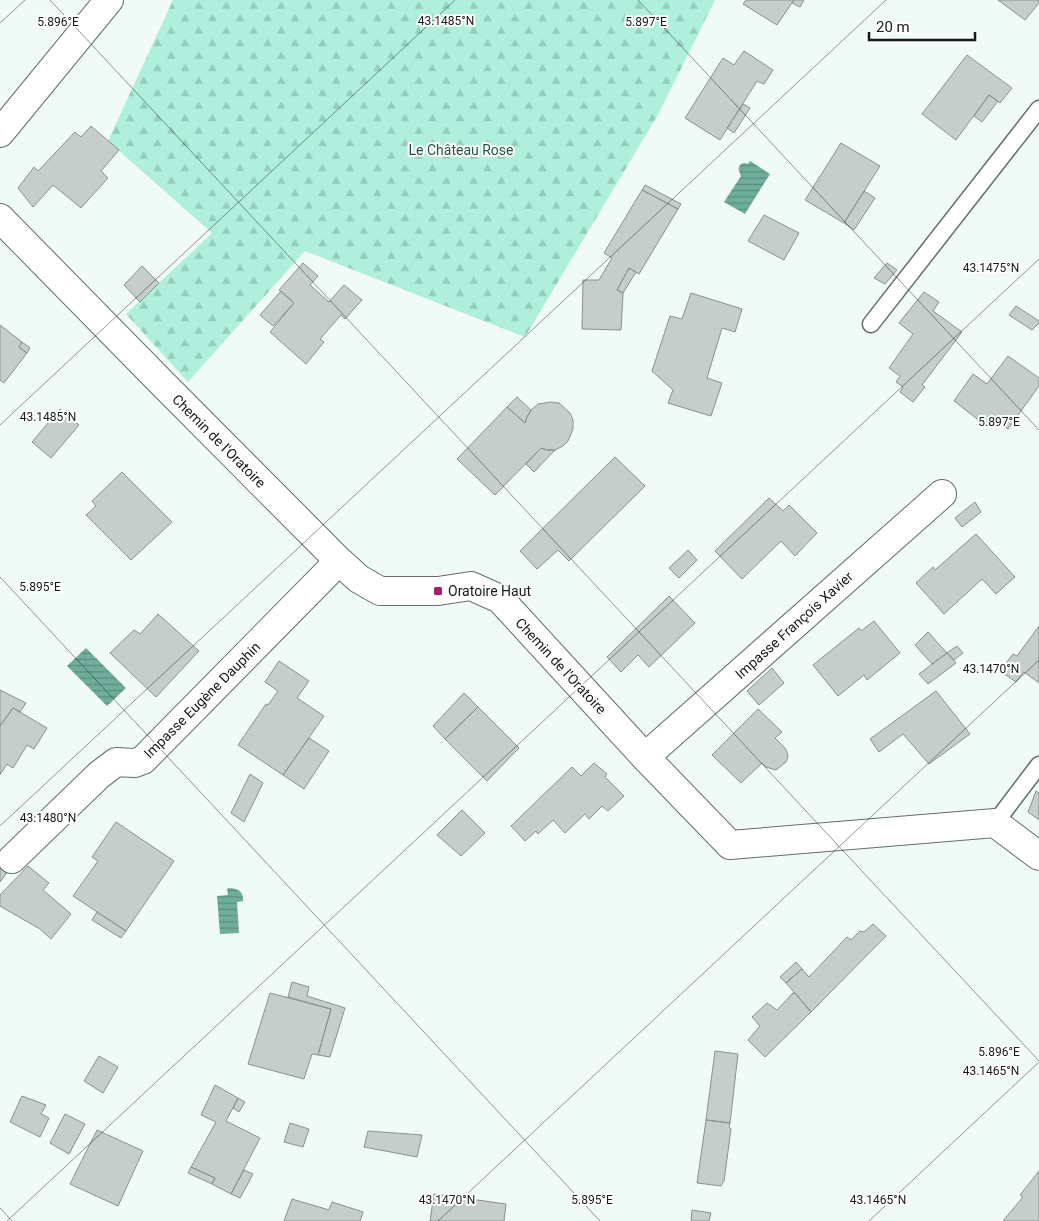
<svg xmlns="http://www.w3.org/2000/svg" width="1039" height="1221" viewBox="0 0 1039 1221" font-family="Roboto,sans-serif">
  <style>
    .forest { fill: url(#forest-firs) }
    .water { fill: url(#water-rules) }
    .building { fill: #c5cecb; stroke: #88918e }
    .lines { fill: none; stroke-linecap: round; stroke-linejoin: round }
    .service-casing { stroke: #656d6b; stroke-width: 19 }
    .minor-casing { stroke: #656d6b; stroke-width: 30 }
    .service { stroke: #fff; stroke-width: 16 }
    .minor { stroke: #fff; stroke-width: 28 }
    .ticks { fill: none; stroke: #161918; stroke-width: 1; stroke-opacity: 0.45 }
    .poi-dot { fill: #a71f67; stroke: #fff; stroke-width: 2 }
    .labels { text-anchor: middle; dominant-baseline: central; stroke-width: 4; stroke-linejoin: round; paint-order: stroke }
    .park-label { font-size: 14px; fill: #1f5346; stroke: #fff }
    .street-label { font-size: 14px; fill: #161918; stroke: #fff }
    .poi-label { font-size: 14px; fill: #161918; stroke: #fff; text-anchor: start }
    .ticks-label { font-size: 12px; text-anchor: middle; fill: #161918; stroke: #fff; stroke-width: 4; stroke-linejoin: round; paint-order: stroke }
  </style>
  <defs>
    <pattern id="forest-firs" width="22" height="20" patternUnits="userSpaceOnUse" patternTransform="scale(1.25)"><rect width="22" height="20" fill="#afefdc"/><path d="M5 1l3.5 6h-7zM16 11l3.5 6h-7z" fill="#96ccbc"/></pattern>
    <pattern id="water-rules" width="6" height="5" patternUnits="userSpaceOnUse" patternTransform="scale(1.25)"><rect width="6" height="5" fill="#70ae9c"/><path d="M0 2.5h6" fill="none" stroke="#5b8d7e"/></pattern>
  </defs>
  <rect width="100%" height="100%" fill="#f0faf6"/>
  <path class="forest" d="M173,0H715L659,113L525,337L305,251L188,382L126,314L212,233L108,141Z"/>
  <path class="water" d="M750,161L770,174L745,214L724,202L741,176C739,171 737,168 741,164L744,163L748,164Z
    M86,648L126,688L107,706L67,666Z
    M229,888C238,888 244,892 243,901L237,902L239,933L220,934L217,896L228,895L227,889Z"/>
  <path class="building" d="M746,0H794L777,25L743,4Z
    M794,0H804L800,7L792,3Z
    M998,0H1039V3L1025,20Z
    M744,51L773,70L764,84L757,81L720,140L685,118L723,58L734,65Z
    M967,55L1012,88L1000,103L989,95L956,140L922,114Z
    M989,95L998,101L982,122L974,116Z
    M743,104L750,108L734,133L727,128Z
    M91,126L119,150L101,171L108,178L81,208L53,185L33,207L18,188L34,167L38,171L75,132L81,137Z
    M841,143L880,166L844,223L805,200Z
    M645,185L681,204L678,209L642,190Z
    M642,190L678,209L639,274L629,268L617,290L623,293V294L621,330L582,329L583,280H599L612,258L604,253Z
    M864,191L875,198L854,230L844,223Z
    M764,215L799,233L784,260L748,241Z
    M303,263L318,276L310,285L329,302L344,285L362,300L345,319L341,315L320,339L324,342L306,364L270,332L294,303L279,290Z
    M887,263L897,270L885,284L874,278Z
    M142,266L159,283L140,302L124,285Z
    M629,268L636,272L623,293L617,290Z
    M281,291L294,303L273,326L260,315Z
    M924,292L939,302L933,311L962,332L922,385L925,387L913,402L900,392L903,387L896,382L900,376L889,368L913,334L899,323Z
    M691,293L742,309L735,332L722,328L707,378L722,383L711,416L668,403L673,390L652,371L670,316L682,319Z
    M1016,306L1039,321V323L1032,330L1009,315Z
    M0,325L22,342L19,347L27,353L4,383L0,380Z
    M22,342L30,348L27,353L19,347Z
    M1008,356L1039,378V386L1008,429L991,417L985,425L954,401L973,374L987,384Z
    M517,397L531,410L527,417L525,423L507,407Z
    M551,402L559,403L570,413L573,420V429L568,441L563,446L555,450H547L541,448L495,495L457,459L507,407L525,423L527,417L531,410L538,404Z
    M60,409L79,425L51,458L32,442Z
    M541,448L547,450H555L534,472L526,464Z
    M615,457L645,486L569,561L558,550L537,569L520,551Z
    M122,472L172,522L131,560L86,515L96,506L92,501Z
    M769,498L783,511L789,505L817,533L795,556L781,541L742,579L715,551Z
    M975,502L981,512L962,527L955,518Z
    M976,534L1015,577L996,594L982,579L944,614L916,583L933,567L935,570Z
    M688,550L697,560L679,578L669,568Z
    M669,596L695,623L649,667L638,655L621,672L607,657Z
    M158,614L199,651L156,697L110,653L134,630L140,634Z
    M874,621L900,653L867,680L864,675L838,696L813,665L859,628L861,631Z
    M1039,626V683L1024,672L1016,682L1000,671L1013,654L1017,656Z
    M928,632L947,653L932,664L915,645Z
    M957,646L963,653L954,660L947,653Z
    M947,653L956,663L928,684L919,674Z
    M279,661L309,681L297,698L324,716L283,775L238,745L266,704L268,705L278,691L265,682Z
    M772,668L784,683L759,705L747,691Z
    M0,690L26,703L20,712L13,708L0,726Z
    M936,691L970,734L929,764L903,734L879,752L870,739Z
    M464,693L478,707L445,739L433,726Z
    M478,707L519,748L487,781L445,739Z
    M13,708L47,728L34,749L27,745L13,768L7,764L0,775V726Z
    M758,709L782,732L775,738L785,748L787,752L788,757L786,762L776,770L766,767L762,763L741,783L712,755Z
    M309,738L329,751L304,789L283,775Z
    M594,763L607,774L605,777L624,796L608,811L602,806L589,819L585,814L565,833L553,820L538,834L536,831L525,841L511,826L572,767L581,776Z
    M250,774L263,783L244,822L231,813Z
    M1036,791L1039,793V820L1028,812Z
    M462,810L485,833L461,856L437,835Z
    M116,822L174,861L126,931L73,896L98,861L92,857Z
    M0,865L8,871L0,882Z
    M28,866L49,883L43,890L71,914L51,939L40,929L0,906V895Z
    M97,912L126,931L121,938L92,920Z
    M873,924L886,936L811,1012L795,993L792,994L794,992L786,983L802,969L809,977L847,937L851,940L860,931L864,932Z
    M796,962L802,969L786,983L780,977Z
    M292,982L309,987L307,996L345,1008L330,1057L318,1055L331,1009L288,997Z
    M270,993L331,1009L318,1055L312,1054L304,1079L248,1064Z
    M795,993L811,1012L765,1057L748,1040L760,1026L752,1017L767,1003L777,1010L792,994Z
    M715,1051L738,1054L730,1123L706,1120Z
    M99,1056L118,1067L103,1093L84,1081Z
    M215,1085L238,1098L226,1121L260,1138L231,1194L212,1184L215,1178L191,1167L216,1122L201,1115Z
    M22,1096L46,1105L41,1114L49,1118L40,1137L10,1122Z
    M238,1098L245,1102L239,1112L233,1108Z
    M65,1114L85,1124L69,1154L50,1143Z
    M706,1120L730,1123L729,1127L731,1129L724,1181L721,1186L697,1183Z
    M290,1123L309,1129L303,1147L284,1142Z
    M97,1130L143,1151L118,1206L70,1184Z
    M368,1131L422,1135L417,1157L364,1147Z
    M191,1167L215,1178L212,1184L188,1173Z
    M244,1170L253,1174L240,1198L231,1194Z
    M1039,1171V1221H1003L1023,1197L1020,1195Z
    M434,1194L506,1204L504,1221H430Z
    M292,1199L329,1210L332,1202L363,1212L360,1221H284Z
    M692,1210L711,1213L709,1221H691Z"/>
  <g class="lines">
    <defs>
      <path id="service" d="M871,324L1039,109
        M995,823L1039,765"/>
      <path id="minor" d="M0,133L109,0
        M0,218L159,380L339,561L359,579L380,591H438L471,586L500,599L645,757L730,845L995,823L1039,856
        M645,757L942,494
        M12,859L99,775L116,762L135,763L143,760L339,561"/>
    </defs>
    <use href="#service" class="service-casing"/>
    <use href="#minor" class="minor-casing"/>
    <use href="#service" class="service"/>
    <use href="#minor" class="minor"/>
  </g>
  <path class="ticks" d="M50,0L1039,1061M638,0L1039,430M0,23L25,0M0,425L455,0M0,577L600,1221M0,826L886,0M0,1208L12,1221M7,1221L1039,259M438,1221L1039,660M869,1221L1039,1062"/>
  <rect class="poi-dot" x="433" y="586" width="10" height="10" rx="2.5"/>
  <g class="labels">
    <g class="park-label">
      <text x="461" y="150">Le Château Rose</text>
    </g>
    <g class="street-label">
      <text transform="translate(219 441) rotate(45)">Chemin de l'Oratoire</text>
      <text transform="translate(794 625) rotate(-42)">Impasse François Xavier</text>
      <text transform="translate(561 666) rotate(47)">Chemin de l'Oratoire</text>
      <text transform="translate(202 700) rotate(-45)">Impasse Eugène Dauphin</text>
    </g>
    <g class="poi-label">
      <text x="448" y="591">Oratoire Haut</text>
    </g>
  </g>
  <g class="ticks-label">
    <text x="446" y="25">43.1485°N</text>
    <text x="58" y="26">5.896°E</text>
    <text x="646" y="26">5.897°E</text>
    <text x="991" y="272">43.1475°N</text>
    <text x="48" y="421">43.1485°N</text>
    <text x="999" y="426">5.897°E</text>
    <text x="40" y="591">5.895°E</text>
    <text x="991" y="673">43.1470°N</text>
    <text x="48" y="822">43.1480°N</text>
    <text x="999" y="1056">5.896°E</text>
    <text x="991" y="1075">43.1465°N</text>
    <text x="592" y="1204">5.895°E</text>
    <text x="447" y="1204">43.1470°N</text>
    <text x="878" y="1204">43.1465°N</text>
  </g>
  <path d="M869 32v8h106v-8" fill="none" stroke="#161918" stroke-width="2.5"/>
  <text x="876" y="32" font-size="15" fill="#161918" stroke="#ffffff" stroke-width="4" paint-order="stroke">20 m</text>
</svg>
